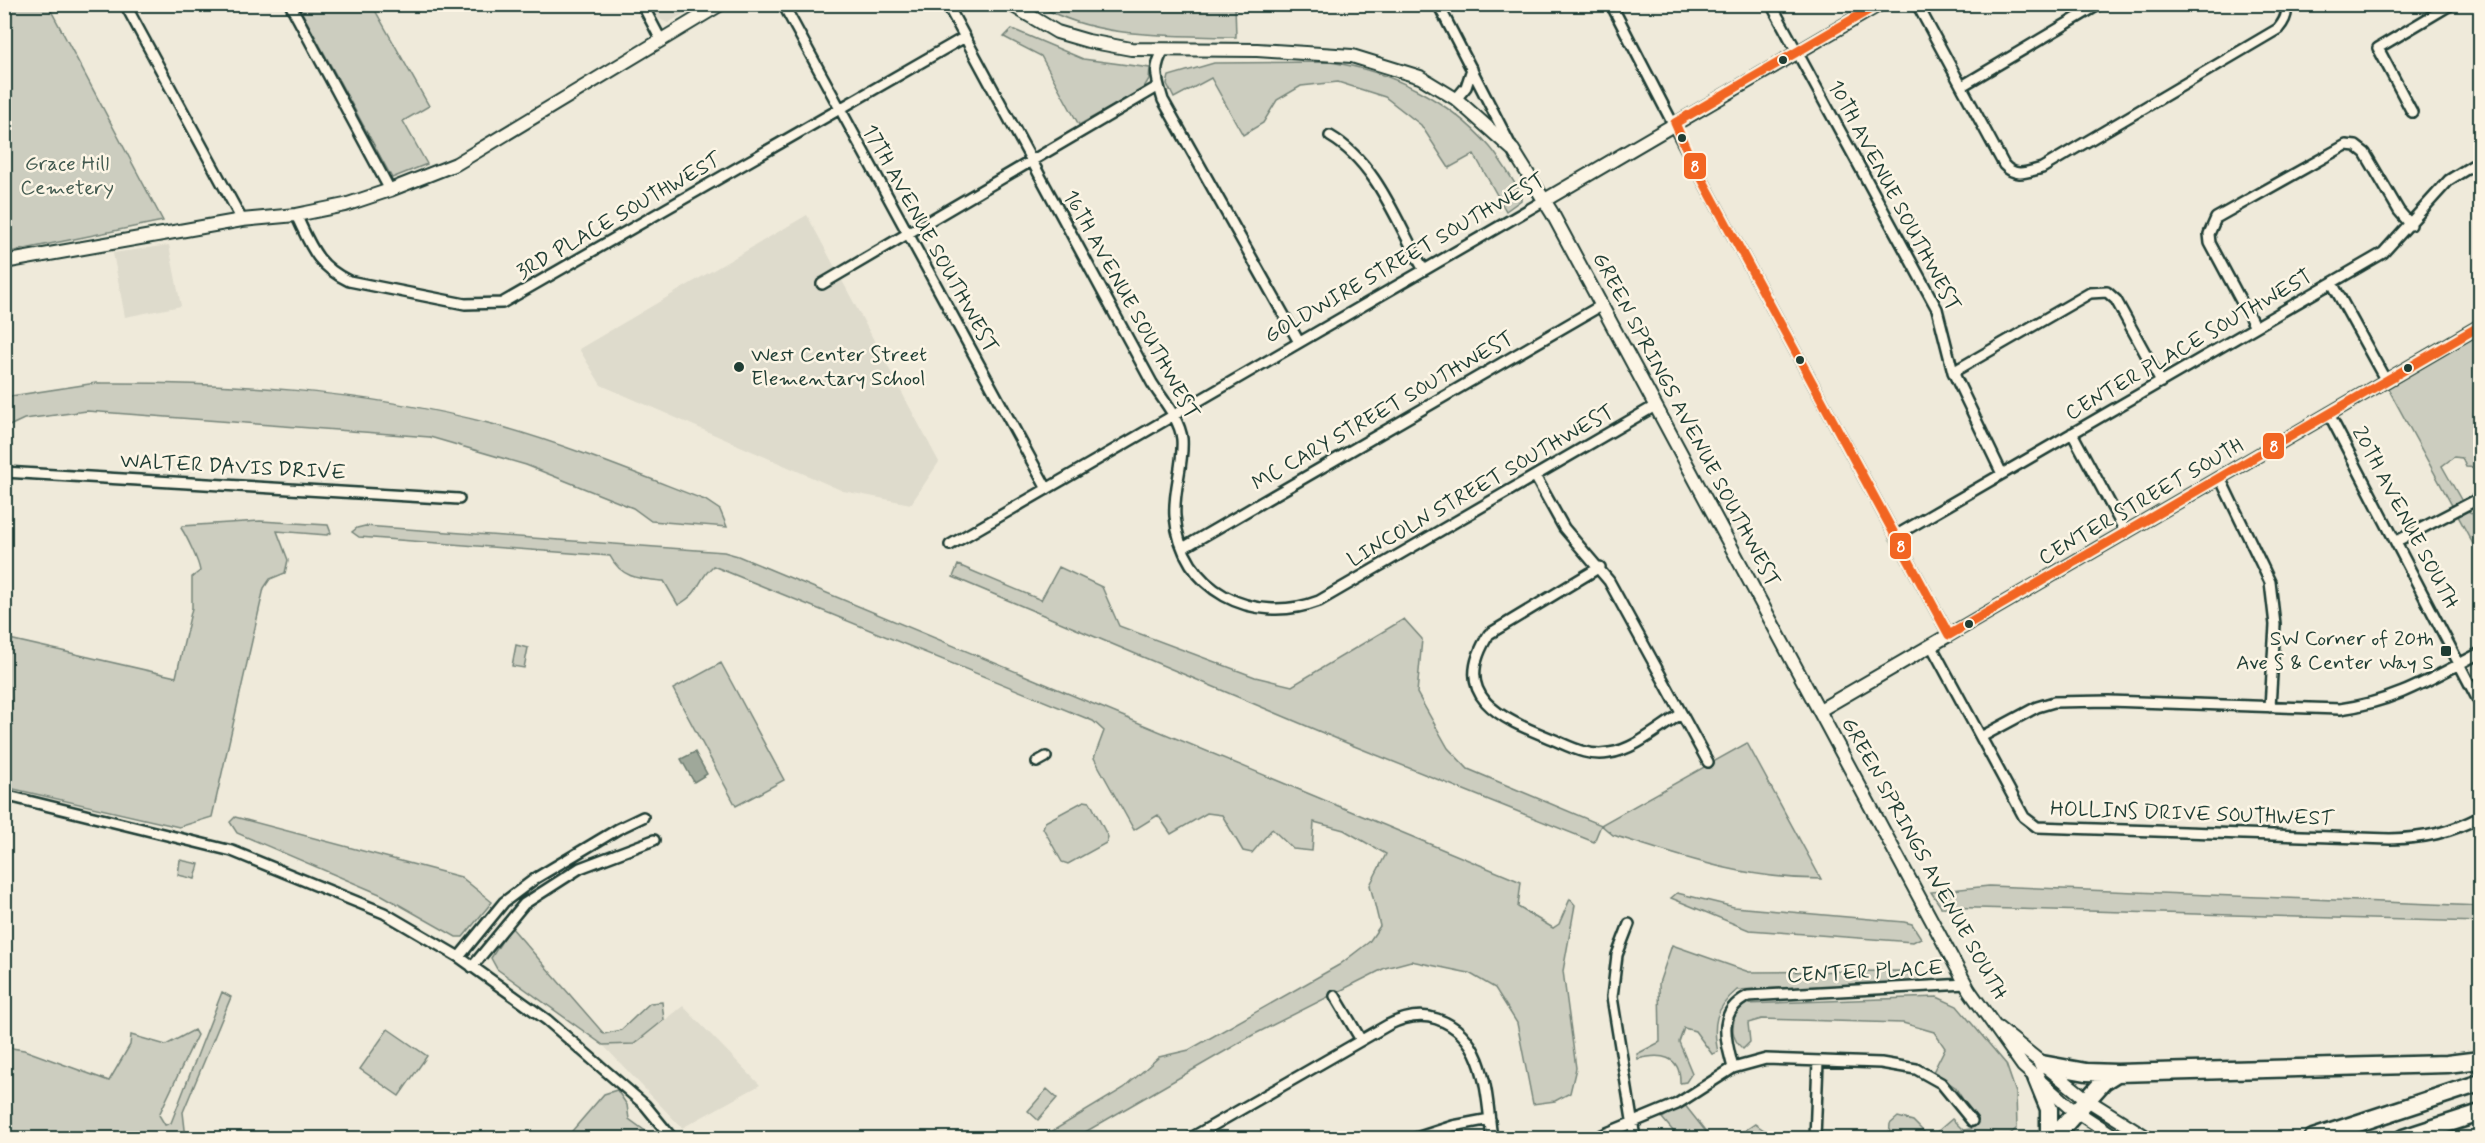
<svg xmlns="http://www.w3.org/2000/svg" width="2485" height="1143" viewBox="0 0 2485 1143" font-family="Mynerve,sans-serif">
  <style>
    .built { fill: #dedbcc }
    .green { fill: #cccdbf; stroke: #76857a; stroke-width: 1.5 }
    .water { fill: #9fa89a; stroke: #6c7d71; stroke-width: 1.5 }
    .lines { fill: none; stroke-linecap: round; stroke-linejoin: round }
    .street-casing { stroke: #1f3d34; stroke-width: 14 }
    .secondary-casing { stroke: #1f3d34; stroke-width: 16 }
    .highway-casing { stroke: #1f3d34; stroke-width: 21 }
    .street { stroke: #fcf5e5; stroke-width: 9 }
    .secondary { stroke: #fcf5e5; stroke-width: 12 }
    .highway { stroke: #fcf5e5; stroke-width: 16 }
    .bus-1-casing { stroke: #fcf5e5; stroke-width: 14 }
    .bus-1 { stroke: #f26522; stroke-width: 9 }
    .bus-dot { fill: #1f3d34; stroke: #fcf5e5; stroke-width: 2 }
    .labels { text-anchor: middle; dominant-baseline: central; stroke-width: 5; stroke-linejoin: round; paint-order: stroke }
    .park-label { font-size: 21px; fill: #425a50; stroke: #fcf5e5 }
    .street-label { font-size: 21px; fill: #1f3d34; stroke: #fcf5e5 }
    .poi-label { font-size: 21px; fill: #1f3d34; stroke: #fcf5e5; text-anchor: start }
    .line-badge { stroke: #fcf5e5; stroke-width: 2 }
    .badge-label { font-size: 16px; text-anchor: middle; font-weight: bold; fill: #fff }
  </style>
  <rect width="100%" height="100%" fill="#efeada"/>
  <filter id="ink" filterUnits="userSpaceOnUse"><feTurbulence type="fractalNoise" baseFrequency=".0167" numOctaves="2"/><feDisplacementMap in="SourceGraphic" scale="12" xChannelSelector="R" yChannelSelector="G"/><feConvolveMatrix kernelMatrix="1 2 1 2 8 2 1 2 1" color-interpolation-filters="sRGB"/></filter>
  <g filter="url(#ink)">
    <path class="built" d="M651,5H699L668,23L659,19Z
      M807,215L939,462L911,504L843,491L601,385L579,349Z
      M169,245L181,306L125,317L113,253Z
      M683,1006L760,1085L682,1128L603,1045L635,1044Z"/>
    <path class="green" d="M5,4L48,5L163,221L5,253Z
      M298,5H372L429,106L403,121L427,164L392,178Z
      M1038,5H1235L1236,37C1169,35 1098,40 1038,5Z
      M1012,29L1083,59L1150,68L1149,79L1143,89L1079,125L1041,56L1004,37Z
      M1330,62C1391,71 1449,100 1490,147C1502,161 1511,178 1521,193V200L1506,211L1474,154L1449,168L1421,125L1385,97L1338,82L1301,86L1277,100L1263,123L1243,135L1211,78L1174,98L1167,84L1169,76L1214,63Z
      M2480,334V468L2466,467L2462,458L2454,457L2442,466L2464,505L2454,509L2388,388Z
      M96,383C229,382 362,390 492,424C565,444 635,473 705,500L720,510L727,527L651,521L633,508L526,465L430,437L87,411L24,419L5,428V397Z
      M2468,511L2475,515L2480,532V557L2458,516Z
      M260,521L328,525L331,533L327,535L277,531L288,560L285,573L270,579L264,588L212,817L179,827L5,787V638L176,677L192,608V577L200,571C199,562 187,537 181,528L182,526Z
      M365,526L724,552L738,556L1521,882L1518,907L1553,928L1559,924L1570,899L1575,905L1563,971L1576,1068L1570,1093L1555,1101L1533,1104L1517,1023L1495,988L1469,973L1411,961L1385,968L1253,1035L1075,1138H1041L1124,1088L1159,1057L1189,1050L1339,965L1369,942L1380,926L1370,885L1386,854L1344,830L1314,822L1312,851L1293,849L1272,829L1252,853L1243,851L1222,815L1207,813L1171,834L1158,815L1134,830L1094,758L1104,731L1093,721L713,566C695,583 702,592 678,605L664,581C640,579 622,579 610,556L359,537L352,532L357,528Z
      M958,565L1041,600L1059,567L1102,587L1119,626L1255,677L1292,686L1404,619L1422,639L1417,693L1448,748L1468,769L1601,825L1747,743L1821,879C1745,879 1685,858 1613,835L1601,825L1594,842L1354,746L953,577Z
      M516,645L528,648L524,668L512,666Z
      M721,663L784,780L736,806L673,689Z
      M1084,801L1090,802L1108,837L1106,843L1068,864L1062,862L1043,828L1045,822Z
      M235,817L461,877L492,902L463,937H456L382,895L237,833L230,822Z
      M180,860L199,864L195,879L178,875Z
      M1989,886L2480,906V922L1941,907L1931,892Z
      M1677,893L1734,907L1904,922L1912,924L1921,938L1913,942L1749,930L1671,898Z
      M511,927L604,1034L621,1030L650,1003L662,1002L664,1020L634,1044L603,1045L497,969L491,958Z
      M1672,945L1749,972L1906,971L1920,975L1925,980V982L1737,990C1715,1008 1712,1025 1718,1052L1712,1054L1695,1031L1684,1028L1679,1042L1692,1073L1686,1082L1680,1083C1681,1055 1660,1053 1638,1059L1637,1054L1660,1042L1659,983Z
      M222,992L231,997L183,1112L186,1138H5V1047L24,1050L109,1081L130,1045L131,1035L166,1045L194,1030L197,1035L159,1115L165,1125L171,1123Z
      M1937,997L1957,1006L2006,1064L2016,1093L2017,1128L2006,1138H1889L1890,1124L1898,1117L1913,1121L1930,1138L1952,1119L1963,1130L1971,1129L1977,1122L1955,1087L1933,1072L1945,1048L1934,1032L1903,1023L1762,1019L1748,1023L1750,1042L1743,1049C1730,1038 1732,1026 1736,1011L1746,1004Z
      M388,1029L427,1056L399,1096L360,1069Z
      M1047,1089L1057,1098L1038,1120L1028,1111Z
      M617,1090L627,1105L629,1119L655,1138H566L604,1094Z
      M1684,1104L1711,1138H1679L1662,1118Z
      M1755,1124L1776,1138H1734Z"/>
    <path class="water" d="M695,752L707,774L694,782L681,759Z"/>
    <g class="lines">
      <defs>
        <path id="street" d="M125,4L242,220
          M290,4L390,190
          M642,4L661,40
          M783,4L1047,489
          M947,4L1152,383C1162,399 1180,419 1182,439C1184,464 1173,490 1175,516C1181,591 1253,626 1319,601L1655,406
          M1438,4L1511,146
          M1611,4L1689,155L1949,635
          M1771,4L1937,309L1953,372L2002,474
          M1917,4L2004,165C2016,178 2027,172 2042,168L2278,29C2284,22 2289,14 2285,4
          M1164,50C1152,68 1157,80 1163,100L1299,342
          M1962,86L2100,4
          M1456,99L1466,87L1472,69
          M2412,112L2378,48L2452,4
          M1330,136C1378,164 1397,224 1424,270
          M296,215C311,246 316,265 349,281L465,304L502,303L965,37
          M2332,283L2386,381
          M822,284L1159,86
          M2255,327L2210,243L2209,234L2216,218L2346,145L2356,146L2365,153L2399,211L2411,225
          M1953,372L2090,293L2107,292L2116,300L2161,382
          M2329,414L2480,704
          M2072,433L2126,533
          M4,472L459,499
          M1535,476L1564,528L1609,581L1708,762
          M2220,478L2270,582L2275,625L2270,707
          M1895,536L2383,253L2449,180L2480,161
          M2397,541L2480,498
          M950,545L1545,200
          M1183,548L1602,305
          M1600,567L1489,634C1448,698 1503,719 1552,739C1571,747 1588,757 1609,753C1634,750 1660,727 1681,714
          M1931,645L2024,817L2037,827L2390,839C2426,838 2449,833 2480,817
          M1981,737L2037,707L2054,702L2109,701L2340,709C2397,701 2430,679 2480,653
          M1037,762L1046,757
          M4,795L232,851L384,913L459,957L547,1020L645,1105L672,1138
          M1629,924L1617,955L1612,997L1635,1138
          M459,957L504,902L536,878L618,829L643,817
          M472,967L524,904L580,868L654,840
          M1335,996L1361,1040
          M1733,1068C1726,1040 1716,1012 1748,996L1966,984
          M1191,1138L1388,1025C1404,1017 1420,1013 1437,1019C1487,1036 1486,1095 1492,1138
          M1416,1138L1453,1126L1490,1119
          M1595,1138L1677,1104L1733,1068L1766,1059L1881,1063L1916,1069L1941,1083L1972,1121
          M1815,1138L1818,1061"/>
        <path id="secondary" d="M1010,4L1057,32L1088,41L1131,49L1257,50L1352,56L1420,77L1456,99L1513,150L1552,213L1969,990L2023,1066L2068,1106L2117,1138
          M1545,200L1880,4
          M4,262L242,220L296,215L345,205L390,190L456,164L721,4
          M1820,710L2480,326
          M1998,1028L2089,1101L2148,1138"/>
        <path id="highway" d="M2042,1064L2086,1072L2117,1073L2447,1064L2480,1060
          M2036,1077L2049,1109V1138
          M2053,1138L2104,1081L2117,1073
          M2313,1138L2480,1083
          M2403,1138L2480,1113"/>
      </defs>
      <use href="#street" class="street-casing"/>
      <use href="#secondary" class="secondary-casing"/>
      <use href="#highway" class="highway-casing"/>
      <use href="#street" class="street"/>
      <use href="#secondary" class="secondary"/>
      <use href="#highway" class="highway"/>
      <defs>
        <path id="bus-1" d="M1879,4L1675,123L1689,155L1949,635L2480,326"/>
      </defs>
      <use href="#bus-1" class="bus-1-casing"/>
      <use href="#bus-1" class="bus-1"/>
    </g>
  </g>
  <g class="bus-dot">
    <circle cx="1783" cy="60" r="5"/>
    <circle cx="1682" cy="138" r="5"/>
    <circle cx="1800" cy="360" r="5"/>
    <circle cx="739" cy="367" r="6"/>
    <circle cx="2408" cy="368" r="5"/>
    <circle cx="1969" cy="624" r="5"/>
    <rect x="2440" y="645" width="12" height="12" rx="3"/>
  </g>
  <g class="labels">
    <g class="park-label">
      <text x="67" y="164">Grace Hill<tspan x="67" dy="24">Cemetery</tspan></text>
    </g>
    <g class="street-label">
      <text transform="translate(1894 196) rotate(62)">10TH AVENUE SOUTHWEST</text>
      <text transform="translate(619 216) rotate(-30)">3RD PLACE SOUTHWEST</text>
      <text transform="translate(930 239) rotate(61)">17TH AVENUE SOUTHWEST</text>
      <text transform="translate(1405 258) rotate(-30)">GOLDWIRE STREET SOUTHWEST</text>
      <text transform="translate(1131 305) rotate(61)">16TH AVENUE SOUTHWEST</text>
      <text transform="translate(2189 345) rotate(-30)">CENTER PLACE SOUTHWEST</text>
      <text transform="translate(1383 411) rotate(-30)">MC CARY STREET SOUTHWEST</text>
      <text transform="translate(1686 420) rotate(62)">GREEN SPRINGS AVENUE SOUTHWEST</text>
      <text transform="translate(233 467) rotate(3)">WALTER DAVIS DRIVE</text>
      <text transform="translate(1481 486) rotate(-30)">LINCOLN STREET SOUTHWEST</text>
      <text transform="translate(2141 502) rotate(-30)">CENTER STREET SOUTH</text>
      <text transform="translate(2405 518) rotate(62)">20TH AVENUE SOUTH</text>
      <text transform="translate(2192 814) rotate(2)">HOLLINS DRIVE SOUTHWEST</text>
      <text transform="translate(1924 859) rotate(61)">GREEN SPRINGS AVENUE SOUTH</text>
      <text transform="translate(1865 972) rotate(-3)">CENTER PLACE</text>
    </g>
    <g class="poi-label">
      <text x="751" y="355">West Center Street<tspan x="751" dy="24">Elementary School</tspan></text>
      <text x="2434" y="639" text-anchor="end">SW Corner of 20th<tspan x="2434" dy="24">Ave S &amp; Center Way S</tspan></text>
    </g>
  </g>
  <g class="line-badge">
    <rect x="1683" y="152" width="24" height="28" rx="6" fill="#f26522"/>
    <rect x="2262" y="432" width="23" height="28" rx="6" fill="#f26522"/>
    <rect x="1889" y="532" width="23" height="28" rx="6" fill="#f26522"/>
  </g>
  <g class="badge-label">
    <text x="1695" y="172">8</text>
    <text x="2274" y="452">8</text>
    <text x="1901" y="552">8</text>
  </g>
  <rect width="2485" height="1143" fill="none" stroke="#fcf5e5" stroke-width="24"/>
  <rect x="12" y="12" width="2461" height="1119" fill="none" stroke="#1f3d34" stroke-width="2" filter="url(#ink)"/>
</svg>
